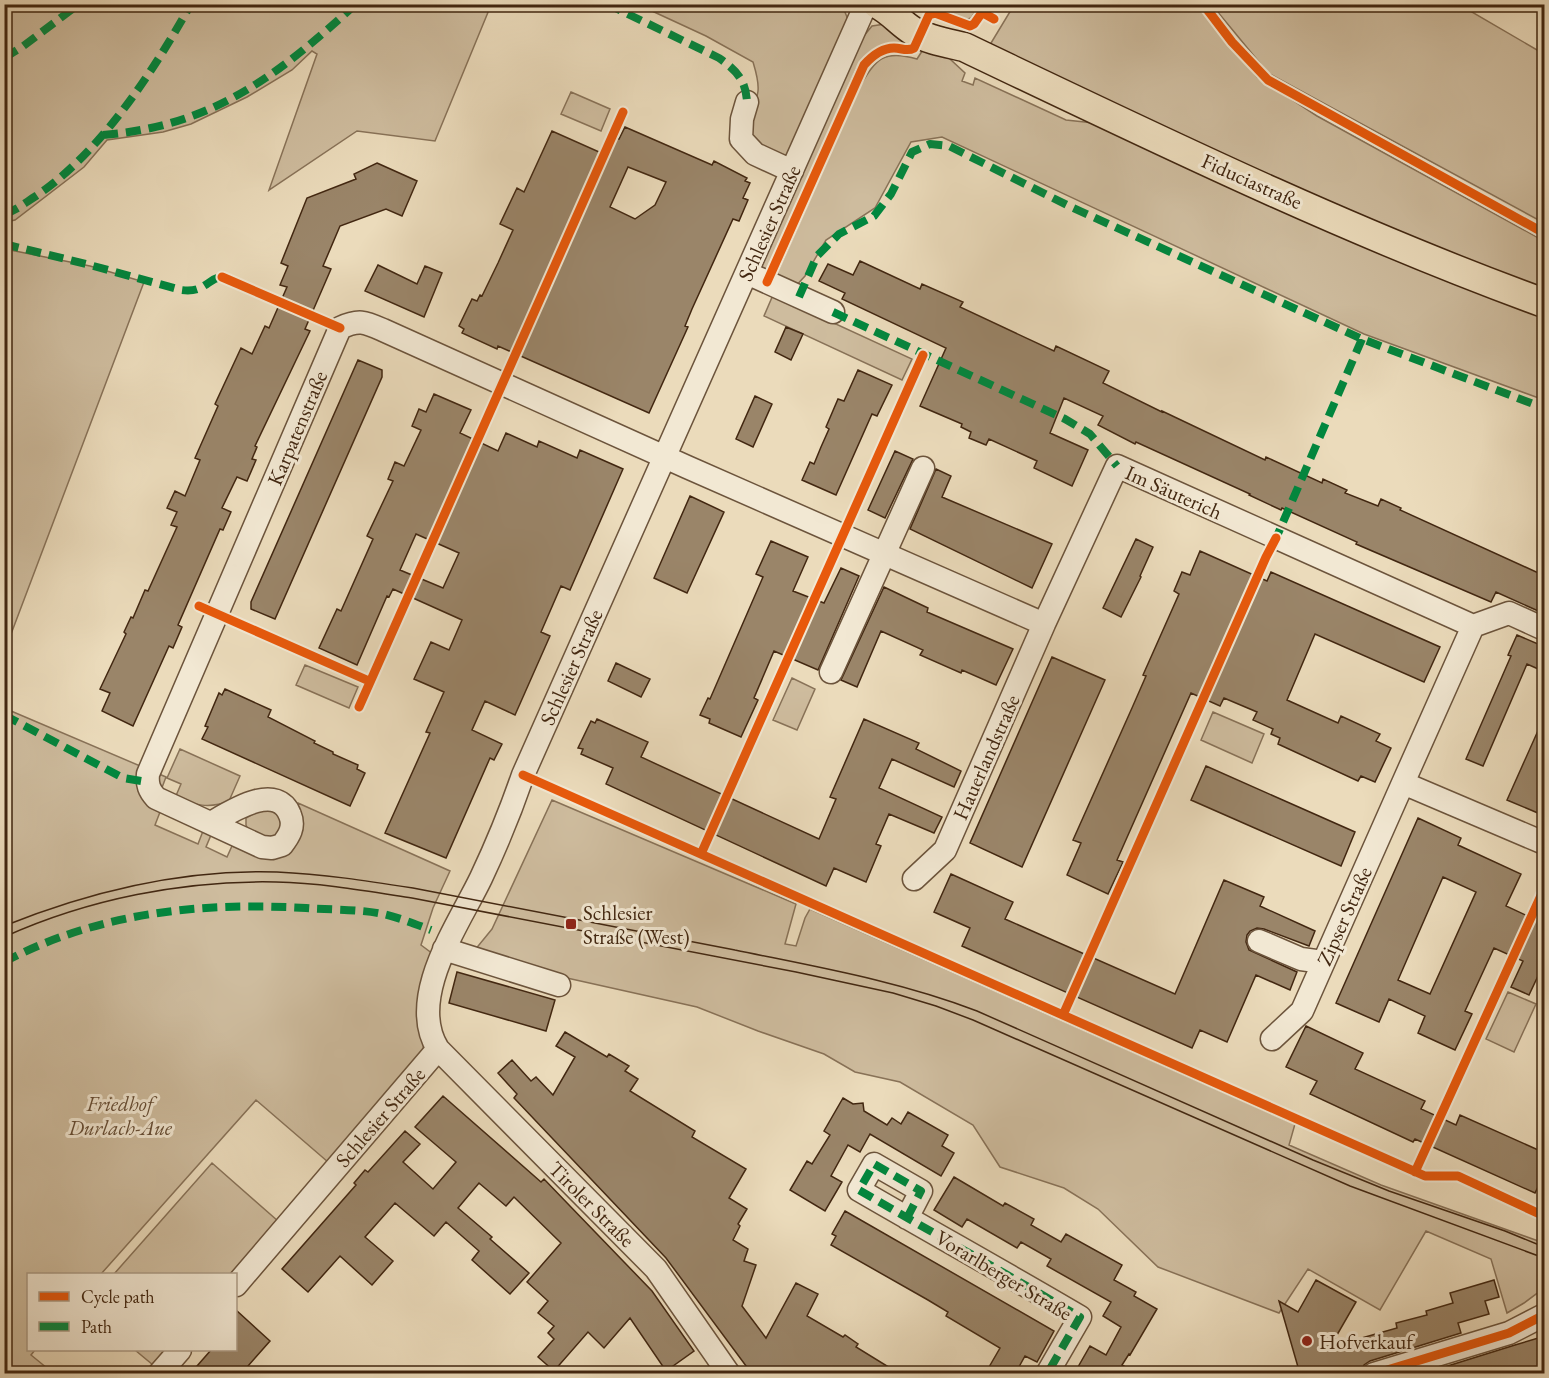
<svg xmlns="http://www.w3.org/2000/svg" width="1549" height="1378" viewBox="0 0 1549 1378" font-family="'EB Garamond',serif">
  <style>
    .green { fill: #cebc9e; stroke: #887258; stroke-width: 1.5 }
    .building { fill: #9a8569; stroke: #422711; stroke-width: 1.5; fill-rule: evenodd }
    .lines { fill: none; stroke-linecap: round; stroke-linejoin: round }
    .minor-casing { stroke: #6c543c; stroke-width: 25 }
    .major-casing { stroke: #422711; stroke-width: 31 }
    .minor { stroke: #f2e8d3; stroke-width: 22 }
    .major { stroke: #ebdbbb; stroke-width: 28 }
    .tram { stroke: #422711; stroke-width: 1.5 }
    .quiet { stroke: #00873e; stroke-width: 8; stroke-dasharray: 15 8; stroke-linecap: butt }
    .cycleway-casing { stroke: #f2e8d3; stroke-width: 13 }
    .cycleway { stroke: #e8590c; stroke-width: 9 }
    .poi-dot { fill: #8f2418; stroke: #f2e8d3; stroke-width: 2 }
    .labels { text-anchor: middle; dominant-baseline: central; stroke-width: 6; stroke-linejoin: round; paint-order: stroke }
    .street-label { font-size: 21px; fill: #422711; stroke: #f2e8d3 }
    .poi-label { font-size: 21px; fill: #422711; stroke: #f2e8d3; text-anchor: start }
    .park-label { font-size: 21px; font-style: italic; fill: #654c34; stroke: #f2e8d3 }
  </style>
  <rect width="100%" height="100%" fill="#ebdbbb"/>
  <filter id="stains"><feTurbulence type="fractalNoise" baseFrequency=".00333" numOctaves="4"/><feColorMatrix values="0 0 0 0 .2 0 0 0 0 .09 0 0 0 0 .02 0 0 0 .5 -.17"/></filter>
  <radialGradient id="worn" r=".72"><stop offset=".6" stop-color="#630" stop-opacity="0"/><stop offset="1" stop-color="#630" stop-opacity=".3"/></radialGradient>
  <path class="green" d="M4,5L5,4L491,5L435,141L357,131L269,190L317,54L312,51L292,70L247,97L191,124L163,132L107,140L84,167L15,220L5,222Z
    M639,5H842L847,17L846,26L789,154L781,157L753,143C747,121 755,111 758,91C759,81 756,72 753,62L706,36Z
    M935,5L980,4V5L971,18L965,20Z
    M1014,5H1199L1257,77L1317,116L1544,241V289L1434,247L1354,214L988,48Z
    M1212,5H1460L1544,54V223L1268,73Z
    M885,24L908,44C885,42 869,49 856,69L766,275L758,272L863,37L872,26Z
    M926,45L951,56L950,59L965,73L962,81L973,85L975,78L1066,120L1094,123L1544,315V400L1364,334L942,137L911,142L875,208L826,240L805,276L793,289L774,280L860,86C876,59 884,49 917,59Z
    M571,92L610,109L601,131L561,114Z
    M5,249L90,266L144,282L5,650Z
    M773,295L912,359L902,380L764,316Z
    M305,665L358,687L349,708L296,685Z
    M792,678L815,689L797,730L773,720Z
    M4,708L166,777L154,809L160,812L155,825L198,844L203,831L211,835L206,847L227,857L232,846L266,857L298,803L450,871L433,908L421,945L433,954L418,1001L425,1041L422,1053L328,1162L256,1100L101,1274H28V1350H35L31,1355L53,1373H5Z
    M1213,712L1264,734L1252,763L1201,740Z
    M180,749L240,776L229,801C210,809 194,805 175,798L181,784L167,778Z
    M552,800L796,904L785,944L796,946L805,918L810,909L1295,1124L1289,1145L1381,1185L1544,1243V1288L1524,1303L1507,1313L1491,1259L1426,1231L1380,1310L1308,1269L1279,1313L1158,1267L1098,1209L1064,1188L1000,1167L973,1125L900,1082L855,1072L824,1054L758,1031L697,1007L558,976L474,951L492,929Z
    M264,808L277,811L282,823L276,837L269,838L248,830L246,825V818Z
    M1508,992L1536,1004L1514,1052L1486,1039Z
    M212,1163L278,1221L232,1274H114Z
    M135,1350H166L153,1365Z"/>
  <path class="building" d="M625,127L712,165L714,161L747,178L745,181L750,183L743,198L748,200L739,221L733,219L692,309L685,326L688,327L649,413L498,346L497,349L462,333L464,329L459,326L472,299L477,301L480,295L482,296L498,263L513,230L500,224L517,188L524,192L552,131L608,156L616,138L619,139ZM628,167L666,182L655,205L635,219L610,207Z
    M377,163L417,181L402,216L386,209L340,226L323,266L331,269L305,329L310,331L255,446L257,447L252,459L256,460L247,481L237,477L222,508L231,512L223,530L220,529L178,625L182,627L173,648L169,646L133,726L102,711L110,693L100,689L126,634L124,632L131,617L133,618L145,590L148,591L177,527L171,525L177,512L167,508L175,491L185,496L200,460L195,458L218,406L215,404L241,348L252,354L265,326L269,328L287,287L280,285L288,266L281,263L307,198L356,179L354,174Z
    M860,261L920,289L922,284L963,302L960,307L1054,351L1056,346L1109,371L1103,383L1162,412V411L1265,460L1266,457L1322,483L1323,479L1347,490L1345,493L1378,506L1381,499L1401,508L1400,510L1545,576V614L1496,592L1491,602L1356,544L1357,542L1282,508L1281,510L1249,495L1250,494L1136,442L1135,444L1098,425L1103,416L1064,398L1050,433L1088,450L1072,486L1034,468L1037,461L989,439L986,445L969,438L971,432L961,427L962,424L920,406L946,348L842,299L845,293L819,281L828,264L853,275Z
    M378,265L417,284L425,266L442,273L424,317L365,291Z
    M786,327L803,334L791,360L775,352Z
    M358,360L382,370V377L275,619L251,609V602Z
    M858,370L892,385L877,416L872,414L836,495L802,480L810,462L814,464L821,447L829,429L826,427L838,399L844,401Z
    M434,394L471,410L460,433L498,451L506,433L537,447L539,441L577,458L580,450L623,469L570,590L561,586L541,632L550,636L515,715L485,701L472,730L502,744L494,760L490,758L446,858L385,833L430,733L426,732L444,692L414,679L431,642L449,650L462,620L393,589L389,597L387,596L357,665L319,648L337,609L341,611L373,539L367,536L393,481L388,479L395,462L404,466L421,430L412,426L419,409L426,412ZM416,534L459,553L443,588L400,570Z
    M755,396L772,404L753,447L736,439Z
    M895,451L913,459L885,518L868,510Z
    M936,469L951,476L942,497L1052,544L1032,588L910,529Z
    M690,496L724,512L687,593L654,578Z
    M1136,539L1153,547L1140,576L1141,577L1121,617L1103,608Z
    M771,541L808,557L793,591L824,603L841,568L859,576L818,670L774,651L754,698L758,700L741,737L709,723L710,719L700,715L708,698L710,699L763,577L756,574Z
    M1200,551L1267,581L1271,572L1440,647L1424,682L1315,634L1287,700L1338,723L1341,716L1380,734L1376,741L1391,748L1375,782L1361,776L1358,781L1278,744L1280,738L1271,734L1273,729L1253,720L1257,712L1224,698L1220,706L1191,693L1117,860L1123,862L1108,894L1067,875L1081,843L1073,840L1132,708L1146,676L1143,675L1179,594L1174,591L1182,572L1190,575Z
    M884,587L928,608L927,612L1013,649L996,685L962,670L961,673L920,655L923,650L881,631L857,687L841,680Z
    M1517,635L1545,647V672L1527,664L1483,766L1466,759L1511,656L1508,655Z
    M1052,657L1105,680L1022,867L970,843Z
    M616,663L650,679L641,697L608,681Z
    M225,689L271,710L268,717L315,741L314,743L333,752V754L358,765L357,769L365,773L350,806L202,739L208,727L205,726L219,693L222,695Z
    M1545,715V816L1507,800Z
    M597,719L648,742L641,757L819,839L836,799L830,797L864,719L919,743L916,749L961,771L954,787L892,759L879,788L942,817L934,833L889,814L876,844L881,846L866,882L834,868L826,886L606,784L613,768L581,754L583,749L578,748L591,721L595,723Z
    M1206,766L1355,832L1341,866L1191,800Z
    M1418,818L1461,838L1458,845L1521,874L1506,906L1545,924V961L1529,995L1511,987L1523,961L1494,948L1465,1011L1472,1014L1455,1050L1418,1033L1425,1016L1389,999L1379,1022L1336,1003ZM1443,877L1476,892L1430,994L1398,980Z
    M951,874L1013,902L1005,919L1175,994L1224,880L1264,897L1260,906L1315,931L1309,946L1264,929L1257,928L1250,931L1247,935L1246,942L1249,950L1297,972L1290,990L1256,975L1227,1042L1200,1030L1192,1048L962,946L970,928L934,912Z
    M457,972L555,1000L546,1031L449,1003Z
    M1306,1026L1363,1053L1355,1069L1425,1101L1421,1109L1456,1125L1460,1115L1545,1153V1172L1535,1193L1415,1139L1413,1142L1310,1094L1317,1081L1286,1067Z
    M565,1032L607,1057L609,1054L629,1066L625,1071L638,1079L630,1091L695,1131L692,1137L746,1169L729,1198L747,1209L738,1224L740,1226L733,1240L748,1249L744,1261L756,1265L742,1306L766,1338L796,1283L818,1294L807,1316L843,1337L845,1335L858,1344L856,1347L900,1374H752L666,1258L514,1098L517,1094L498,1073L512,1060L531,1081L536,1077L553,1095L575,1057L556,1046Z
    M443,1096L541,1182L544,1179L569,1205L652,1291L694,1351L666,1371L630,1318L604,1348L588,1332L554,1371L538,1357L554,1339L548,1333L554,1326L538,1313L548,1301L527,1282L561,1243L514,1197L506,1206L479,1183L458,1208L492,1237L490,1239L529,1273L510,1294L472,1260L479,1251L446,1222L434,1236L395,1203L365,1237L393,1261L372,1285L340,1256L308,1292L282,1269L356,1185L354,1183L365,1170L368,1172L405,1131L420,1144L403,1162L433,1189L456,1162L415,1127Z
    M843,1098L853,1104L863,1103L864,1111L887,1125L892,1118L901,1124L908,1112L948,1135L942,1146L954,1153L941,1176L870,1134L860,1152L848,1145L831,1176L842,1182L825,1211L790,1190L807,1161L812,1164L830,1135L824,1131Z
    M954,1177L1003,1206L1005,1203L1034,1219L1031,1225L1061,1242L1066,1234L1122,1265L1114,1280L1136,1292L1134,1296L1157,1309L1130,1355L1129,1354L1122,1365L1138,1374H1074L1090,1346L1106,1355L1121,1327L1103,1316L1111,1302L1047,1266L1051,1259L1021,1242L1017,1248L967,1219L962,1227L934,1210Z
    M845,1211L1054,1331L1037,1362L1025,1356L1015,1374H985L1000,1348L946,1316L948,1312L928,1300L831,1245L836,1236L832,1234Z
    M1316,1280L1356,1302L1330,1347L1397,1328L1396,1323L1427,1315L1426,1311L1453,1303L1450,1293L1494,1280L1499,1297L1485,1301L1489,1314L1458,1323L1461,1333L1370,1361L1364,1365L1361,1374H1353L1352,1367L1327,1374H1300L1279,1301L1298,1312Z
    M236,1310L270,1341L241,1374H190L211,1350H236Z
    M1545,1336V1374H1422L1515,1345Z"/>
  <g class="lines">
    <defs>
      <path id="minor" d="M747,102L742,119L741,139L755,154L792,171
        M747,273L833,312
        M1473,626L1509,613L1544,629
        M831,672L923,468
        M211,823C230,812 277,781 290,815C295,827 289,836 282,845L272,848L262,847L156,798C149,790 147,785 148,774L340,328C359,319 365,322 383,330L687,467L1044,624L1117,466L1473,626L1403,783L1544,843
        M914,879L945,850L1044,624
        M1259,941L1301,959L1323,962
        M444,949L559,985
        M1272,1039L1302,1011L1403,783
        M907,1218L921,1191L874,1164L859,1190C933,1233 1007,1274 1080,1317L1047,1374
        M236,1285L438,1049
        M159,1374L180,1350
        M729,1374L656,1269L438,1049C406,998 459,924 481,878C497,844 511,810 523,775L866,4
        M1374,1374L1509,1333L1544,1315"/>
      <path id="major" d="M877,4C891,11 900,23 913,31C928,40 947,43 964,47C1155,138 1346,231 1544,303"/>
    </defs>
    <use href="#minor" class="minor-casing"/>
    <use href="#major" class="major-casing"/>
    <use href="#minor" class="minor"/>
    <use href="#major" class="major"/>
    <path class="tram" d="M4,926C91,891 183,869 277,872C323,874 368,881 413,888C521,908 628,929 735,950C817,967 899,981 977,1011L1313,1160L1389,1191L1505,1231L1544,1247
      M4,937C88,899 184,880 276,882C322,883 367,891 412,898L796,972L893,993L936,1006L973,1020L1350,1186L1544,1258"/>
    <path class="quiet" d="M607,4L719,58C736,70 746,80 747,102
      M4,58L22,47L79,4
      M103,135C213,126 277,76 356,4
      M4,214C16,211 26,202 36,196C101,152 153,72 191,4
      M4,244L86,264L181,290C188,291 195,291 202,287C211,282 215,276 225,278
      M799,297L817,256L839,234L874,216L891,194L912,152L930,144L949,146L1069,206L1362,339L1544,408
      M833,312L1065,419L1090,434L1117,466
      M1274,543L1362,339
      M4,715L123,778L147,782
      M4,962C99,912 201,902 306,908C331,910 359,909 383,914C400,918 415,924 431,930
      M907,1218L921,1191L874,1164L859,1190C933,1233 1007,1274 1080,1317L1047,1374"/>
    <defs>
      <path id="cycleway" d="M1203,4L1232,42L1268,80L1544,233
        M222,277L340,328
        M767,282L864,65C872,56 882,48 894,48C902,48 907,52 914,48L929,15L935,13L970,26L974,24L981,14H985L994,19
        M199,606L369,681
        M359,707L623,112
        M523,775L1425,1176H1458L1544,1216
        M701,854L923,355
        M1063,1015L1266,557L1276,538
        M1415,1172L1544,889
        M1374,1374L1509,1333L1544,1315"/>
    </defs>
    <use href="#cycleway" class="cycleway-casing"/>
    <use href="#cycleway" class="cycleway"/>
  </g>
  <g class="poi-dot">
    <rect x="565" y="918" width="12" height="12" rx="3"/>
    <circle cx="1307" cy="1341" r="6"/>
  </g>
  <g class="labels">
    <g class="street-label">
      <text transform="translate(1252 181) rotate(24)">Fiduciastraße</text>
      <text transform="translate(769 223) rotate(-66)">Schlesier Straße</text>
      <text transform="translate(297 428) rotate(-67)">Karpatenstraße</text>
      <text transform="translate(1174 492) rotate(24)">Im Säuterich</text>
      <text transform="translate(571 667) rotate(-66)">Schlesier Straße</text>
      <text transform="translate(986 757) rotate(-66)">Hauerlandstraße</text>
      <text transform="translate(1344 916) rotate(-66)">Zipser Straße</text>
      <text transform="translate(380 1117) rotate(-49)">Schlesier Straße</text>
      <text transform="translate(592 1204) rotate(45)">Tiroler Straße</text>
      <text transform="translate(1004 1275) rotate(31)">Vorarlberger Straße</text>
    </g>
    <g class="poi-label">
      <text x="583" y="912">Schlesier<tspan x="583" dy="24">Straße (West)</tspan></text>
      <text x="1319" y="1341">Hofverkauf</text>
    </g>
    <g class="park-label">
      <text x="120" y="1103">Friedhof<tspan x="120" dy="24">Durlach-Aue</tspan></text>
    </g>
  </g>
  <rect width="1549" height="1378" fill="none" stroke="#ebdbbb" stroke-width="24"/>
  <rect x="6" y="6" width="1537" height="1366" fill="none" stroke="#422711" stroke-width="3"/>
  <rect x="12" y="12" width="1525" height="1354" fill="none" stroke="#422711" stroke-width="1.5"/>
  <rect x="27" y="1273" width="210" height="78" fill="#f2e8d3" stroke="#ac9b85" stroke-width="1.5"/>
  <rect x="39" y="1292" width="30" height="9" fill="#e8590c" stroke="#ac9b85" stroke-width="1.5"/>
  <text x="81" y="1303" font-size="18" fill="#422711">Cycle path</text>
  <rect x="39" y="1322" width="30" height="9" fill="#00873e" stroke="#ac9b85" stroke-width="1.5"/>
  <text x="81" y="1333" font-size="18" fill="#422711">Path</text>
  <rect width="100%" height="100%" filter="url(#stains)"/>
  <rect width="100%" height="100%" fill="url(#worn)"/>
</svg>
